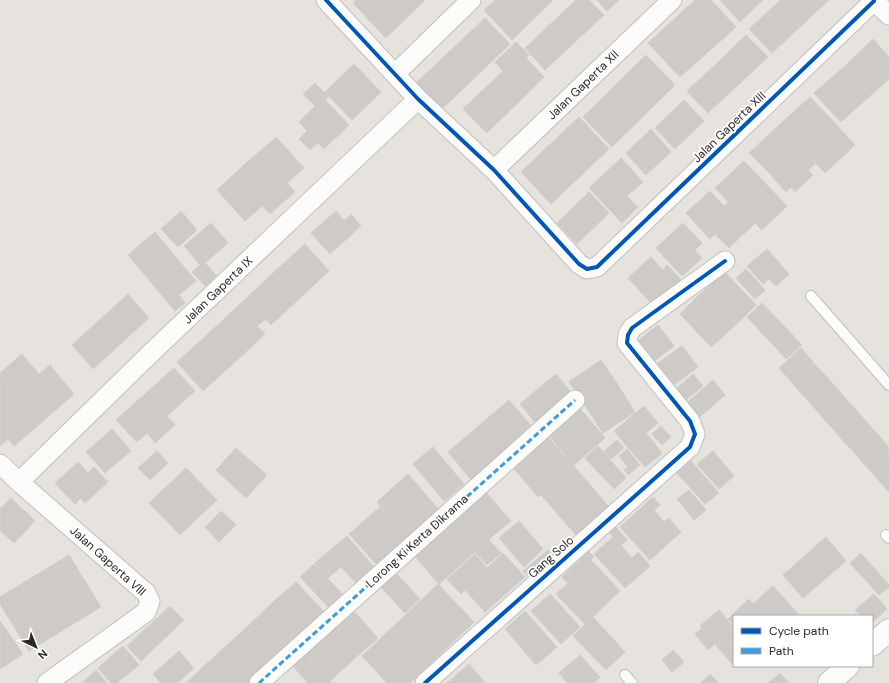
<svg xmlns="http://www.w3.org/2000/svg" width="889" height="683" viewBox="0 0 889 683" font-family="'DM Sans',sans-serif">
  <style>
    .building { fill: #cdcac8; stroke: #d1cdca }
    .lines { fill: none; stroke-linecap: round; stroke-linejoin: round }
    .service-casing { stroke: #c0bfbf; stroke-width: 12 }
    .minor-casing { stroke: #c0bfbf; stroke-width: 21 }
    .tertiary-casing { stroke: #c0bfbf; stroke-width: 24 }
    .service { stroke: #fbfbfa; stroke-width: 10 }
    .minor { stroke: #fbfbfa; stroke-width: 19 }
    .tertiary { stroke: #fbfbfa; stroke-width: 22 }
    .quiet { stroke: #3d9ce0; stroke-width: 3; stroke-dasharray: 6 3; stroke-linecap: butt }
    .cycleway-casing { stroke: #fff; stroke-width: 6 }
    .cycleway { stroke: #0057b8; stroke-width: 4 }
    .labels { text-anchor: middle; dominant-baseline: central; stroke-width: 3.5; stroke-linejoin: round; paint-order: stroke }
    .street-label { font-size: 12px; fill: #282828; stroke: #fff }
  </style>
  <rect width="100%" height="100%" fill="#e6e2de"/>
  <path class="building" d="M356,0H425L386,38L353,3Z
    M495,0H553L512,40L484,10Z
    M576,0H589L604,15L545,70L525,48Z
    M597,0H619L607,11Z
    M695,0H711L736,27L680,77L648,43Z
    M720,0H763L740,22Z
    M780,0H829L799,28L776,4Z
    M776,4L799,28L772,53L749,29Z
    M485,18L510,44L442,109L417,82Z
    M746,35L768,57L737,86L716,64Z
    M873,39L889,57V79L871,95L845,66Z
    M516,42L529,55L526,58L544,77L487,133L463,109L503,71L495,62Z
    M646,55L675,85L612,147L583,117Z
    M354,64L381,92L352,120L325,92Z
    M716,64L737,86L708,113L687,91Z
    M845,66L871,95L841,122L814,93Z
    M315,83L329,97L325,100L349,125L324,149L318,143L310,150L299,139L307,131L299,122L315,106L303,94Z
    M810,97L831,119L800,147L779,125Z
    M684,100L704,121L675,149L655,128Z
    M579,117L609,149L551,204L521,172Z
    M831,119L855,145L825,173L800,147Z
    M779,125L800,147L771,175L749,153Z
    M651,129L671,152L646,175L626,153Z
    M276,137L304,168L287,183L295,192L281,204L245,164Z
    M800,147L816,163L808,170L813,175L795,192L791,187L786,192L771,175Z
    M621,158L643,182L627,196L638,207L622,223L589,188Z
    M744,161L767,185L738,212L715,188Z
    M245,164L281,204L270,214L262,206L245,221L217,190Z
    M767,185L787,206L762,230L755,223L729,248L715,234Z
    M710,191L724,206L728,202L738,212L710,239L686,213Z
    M589,192L609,213L577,244L557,223Z
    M181,211L197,230L178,247L161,229Z
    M336,211L344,221L351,214L361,226L330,254L311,233Z
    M211,223L228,243L205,263L217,276L205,286L192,272L200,265L184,246Z
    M683,223L702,243L695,250L702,258L682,276L656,248Z
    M155,232L196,281L179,295L185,303L175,311L128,255Z
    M305,244L329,271L298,300L273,273Z
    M767,249L789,274L776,286L769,279L763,284L747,266Z
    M651,257L663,270L667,265L687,286L656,308L628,278Z
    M746,269L765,290L755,299L736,278Z
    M725,272L756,305L744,317L712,283Z
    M273,273L298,300L271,325L266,319L257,326L238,306Z
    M712,283L744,317L727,333L695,299Z
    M128,294L149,318L116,348L95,324Z
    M695,299L727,333L711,347L680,314Z
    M762,303L802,345L786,359L747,317Z
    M238,306L265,334L235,362L209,333Z
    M95,324L116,348L93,369L72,345Z
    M658,325L674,346L647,367L631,346Z
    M209,333L235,362L203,391L177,362Z
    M682,346L698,367L667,390L651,368Z
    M801,348L809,357L787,377L779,368Z
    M22,354L39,374L50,365L74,394L42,422L0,373Z
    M809,357L817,367L795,386L787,377Z
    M601,360L618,385L586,407L569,382Z
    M817,367L825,375L803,395L795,386Z
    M174,368L195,391L167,416L146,393Z
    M0,373L42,422L14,446L8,439L0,446Z
    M556,374L575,397L539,427L520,404Z
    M693,374L703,386L679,406L670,394Z
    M825,375L834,385L812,405L803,395Z
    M713,380L725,395L694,422L681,408Z
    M618,385L635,412L603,433L586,407Z
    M834,385L841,393L819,413L812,405Z
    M146,393L175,425L155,443L147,433L137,442L116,420Z
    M841,393L849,402L826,422L819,413Z
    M509,400L536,432L474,483L448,452Z
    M849,402L857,411L834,430L826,422Z
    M577,405L605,438L574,465L546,432Z
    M644,406L658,423L646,433L662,453L645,467L614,431Z
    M857,411L866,421L843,441L834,430Z
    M866,421L873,429L851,449L843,441Z
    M661,426L671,437L662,445L652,434Z
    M112,429L131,451L105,473L86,452Z
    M873,429L881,438L859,458L851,449Z
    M546,435L574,466L556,482L529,450Z
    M881,438L888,446L866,466L859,458Z
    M617,440L624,448L611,459L604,451Z
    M598,446L626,478L614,489L585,458Z
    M888,446L889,463L875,476L866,466Z
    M433,447L464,484L444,501L413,464Z
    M236,448L267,475L246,498L216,470Z
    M627,449L640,465L628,475L624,470L628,467L619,456Z
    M157,451L168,463L150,480L138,468Z
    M713,451L734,476L719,489L697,464Z
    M532,453L556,482L538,497L514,469Z
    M691,461L719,493L705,504L677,473Z
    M78,462L88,473L94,467L108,482L85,503L81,498L75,504L55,483Z
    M889,463V476L881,483L875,476Z
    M574,466L609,507L576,535L541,495Z
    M186,468L217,500L180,535L149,503Z
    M408,474L442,513L409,540L377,502Z
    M889,476V490L888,491L881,483Z
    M483,489L511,521L495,534L467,502Z
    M689,490L706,510L694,520L677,499Z
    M653,497L660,505L654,510L664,522L669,518L681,532L650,560L620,527Z
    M11,498L35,521L14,543L0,530V509Z
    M467,502L495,534L489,540L501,553L487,565L475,552L468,558L440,526Z
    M380,507L409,540L379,567L349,534Z
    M221,511L236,525L219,542L205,527Z
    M519,521L543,549L524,567L499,538Z
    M440,526L468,558L439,584L411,552Z
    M616,527L627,540L621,545L632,558L638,552L650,566L625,588L594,554L613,537L610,533Z
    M347,536L374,567L356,583L341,567L328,578L315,563Z
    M826,537L846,561L803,598L783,575Z
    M585,548L594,557L591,560L620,591L585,624L556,594L568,583L562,577L580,560L577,556Z
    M548,550L556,559L531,580L523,571Z
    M503,553L525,577L485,612L465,590L461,594L447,579L475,554L487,568Z
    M861,553L889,585V587L879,595L850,563Z
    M69,555L101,607L63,630L31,578Z
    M314,564L347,599L333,612L300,577Z
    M393,570L420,599L405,613L378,584Z
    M31,578L63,630L29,651L0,604V597Z
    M296,582L327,615L304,636L273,602Z
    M438,584L474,622L410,683H387L362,656Z
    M773,586L800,616H734V625L728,619L749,599L753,604Z
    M550,594L580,627L561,644L531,611Z
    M874,594L887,609L872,623V616H861L855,610Z
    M273,602L304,636L277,661L246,628Z
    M170,606L184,620L141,661L127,646Z
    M351,608L378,638L354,659L328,630Z
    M719,610L734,628V662L732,664L715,644L708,650L695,634L702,628L700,626Z
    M525,611L557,647L536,665L505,629Z
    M593,617L625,652L606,670L573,636Z
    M0,621L23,654L0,669Z
    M246,628L277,661L253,683H244L217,654Z
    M328,630L354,659L330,681L304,651Z
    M123,646L139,665L117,683H111L98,668Z
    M673,650L684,662L672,672L662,660Z
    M179,651L194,668L177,683H161L153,674Z
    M303,652L332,683H308L290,663Z
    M217,654L244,683H212L200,670Z
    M580,655L600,677L594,683H567L559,673Z
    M469,664L485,683H447Z
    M96,670L107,683H82Z
    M200,670L212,683H186Z
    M780,673L789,683H768Z
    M710,674L719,683H701Z"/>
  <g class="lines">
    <defs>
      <path id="service" d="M811,296L889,385
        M886,535L889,538
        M625,675L632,683"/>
      <path id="minor" d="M326,0L418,99L494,170L579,264L587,269L597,267L874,1
        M873,0L889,15
        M395,74L471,0
        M494,170L672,0
        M0,464L19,482L146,593L150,601L146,612L47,683
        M19,482L152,352L418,99
        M259,683L575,400
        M425,683L690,447L695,434L690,421L627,343L628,335L632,328L725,261"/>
      <path id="tertiary" d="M872,645L889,630
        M829,683L848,666"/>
    </defs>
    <use href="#service" class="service-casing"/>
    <use href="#minor" class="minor-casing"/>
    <use href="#tertiary" class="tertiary-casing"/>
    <use href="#service" class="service"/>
    <use href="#minor" class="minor"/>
    <use href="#tertiary" class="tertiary"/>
    <path class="quiet" d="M259,683L575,400"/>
    <defs>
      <path id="cycleway" d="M326,0L418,99L494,170L579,264L587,269L597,267L874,1
        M425,683L690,447L695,434L690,421L627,343L628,335L632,328L725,261"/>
    </defs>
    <use href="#cycleway" class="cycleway-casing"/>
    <use href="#cycleway" class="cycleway"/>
  </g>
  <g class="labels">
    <g class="street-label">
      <text transform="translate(583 85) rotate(-44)">Jalan Gaperta XII</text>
      <text transform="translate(729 127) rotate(-44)">Jalan Gaperta XIII</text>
      <text transform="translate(218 290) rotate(-44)">Jalan Gaperta IX</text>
      <text transform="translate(417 541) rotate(-42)">Lorong Ki Kerta Dikrama</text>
      <text transform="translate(551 557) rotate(-42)">Gang Solo</text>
      <text transform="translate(108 561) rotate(42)">Jalan Gaperta VIII</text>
    </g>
  </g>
  <rect x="733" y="615" width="140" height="52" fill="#ffffff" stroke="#a9a9a9"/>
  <rect x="741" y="628" width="20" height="6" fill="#0057b8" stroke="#a9a9a9"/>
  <text x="769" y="635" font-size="12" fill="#282828">Cycle path</text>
  <rect x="741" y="648" width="20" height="6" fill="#3d9ce0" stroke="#a9a9a9"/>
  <text x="769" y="655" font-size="12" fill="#282828">Path</text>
  <g transform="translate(36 647) rotate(137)" stroke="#ffffff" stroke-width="3" paint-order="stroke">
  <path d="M0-3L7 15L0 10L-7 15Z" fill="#282828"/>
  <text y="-6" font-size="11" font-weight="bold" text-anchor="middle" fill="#282828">N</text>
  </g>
</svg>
